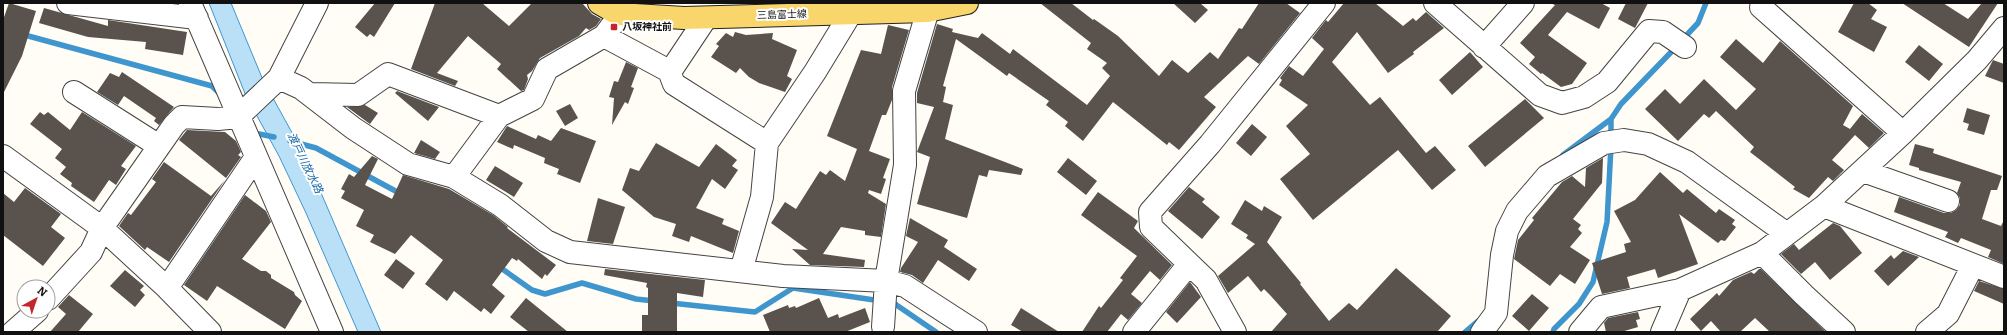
<svg xmlns="http://www.w3.org/2000/svg" width="2007" height="335" viewBox="0 0 2007 335" font-family="Bitter,'Noto Sans JP',serif">
  <style>
    .water { fill: #b9e0f7; stroke: #3f96cf }
    .lines { fill: none; stroke-linecap: round; stroke-linejoin: round }
    .stream { stroke: #3f96cf; stroke-width: 5.5 }
    .building { fill: #5a524d }
    .minor-casing { stroke: #444; stroke-width: 24 }
    .major-casing { stroke: #222; stroke-width: 24 }
    .minor { stroke: #fff; stroke-width: 22 }
    .major { stroke: #f9d66b; stroke-width: 22 }
    .poi-dot { fill: #c4262e; stroke: #fff; stroke-width: 1.5 }
    .labels { text-anchor: middle; dominant-baseline: central; stroke-width: 4; stroke-linejoin: round; paint-order: stroke }
    .street-label { font-size: 10px; fill: #111; stroke: #fff }
    .poi-label { font-size: 10px; font-weight: bold; fill: #111; stroke: #fff; text-anchor: start }
    .water-label { font-size: 11px; font-style: italic; fill: #1768a6; stroke: #fff }
  </style>
  <rect width="100%" height="100%" fill="#fffdf5"/>
  <path class="water" d="M209,3H231L263,80L306,158L381,332H358L306,213L279,156L246,96Z"/>
  <g class="lines">
    <path class="stream" d="M21,34L212,86L220,94
      M1683,39L1698,23L1706,3
      M252,130L254,133L274,137
      M1611,137V119
      M290,141L316,148L401,194
      M1563,155L1611,119L1621,104L1677,46
      M498,266L532,290L545,294L582,283L636,299L654,301
      M671,303L755,312L793,288L881,301
      M889,303L895,304L936,332
      M1465,332L1478,321
      M1553,332L1554,329L1579,304L1593,282L1607,222L1611,146"/>
  </g>
  <path class="building" d="M9,3L36,11L22,56L3,94V20Z
    M375,3H395L374,37L370,34L367,37L355,27Z
    M435,3H482L509,26L532,3H582L592,14L601,19L596,26L589,30L586,28L579,36L540,58L532,71L527,75L528,79L524,90L521,91L497,69L501,64L468,36L437,73L458,81L455,86L411,69Z
    M1040,3H1071L1093,20L1094,19L1118,36L1159,76L1172,60L1188,73L1210,52L1218,59L1239,28L1242,29L1259,3H1286L1300,13L1259,64L1248,56L1204,97L1216,107L1179,150L1169,142L1167,145L1113,102L1083,141L1065,126L1068,122L1046,105L1049,101L1009,73L1007,76L956,39L943,86L946,87L943,102L953,105L945,139L1023,169L1021,175L989,170L987,177L979,175L967,218L917,204L930,157L917,152L934,107L917,103V93L937,24L953,29L952,32L978,38L982,33L1010,54L1013,49L1087,105L1110,76L1102,68L1107,63L1087,49L1091,43Z
    M1173,3H1200L1208,10L1195,23Z
    M1344,3H1375L1403,26L1413,18L1416,21L1426,12L1444,28L1413,52L1414,54L1388,73L1357,32L1332,62L1370,105L1380,97L1426,153L1435,146L1456,170L1432,190L1398,150L1313,220L1280,179L1310,154L1286,126L1308,105L1279,85L1282,80L1280,78L1289,66L1303,76L1324,49L1312,38L1326,20L1328,22Z
    M1550,3H1601L1610,8L1599,29L1567,12L1548,35L1587,63L1572,84L1561,87L1542,73L1541,74L1529,64L1535,57L1520,43L1555,5Z
    M1626,3H1648L1635,28L1618,19Z
    M1854,3H1868L1877,10L1871,19L1887,27L1874,52L1838,32Z
    M1902,3H1943L1968,19L1982,3H1998L1969,47Z
    M44,8L108,26V20L187,32L183,55L145,49L146,42L88,37L39,23Z
    M888,25L909,30L892,87V100L886,115H882L869,151L890,159L883,178L886,179L881,194L869,190L868,193L886,204L881,237L865,235V231L841,227L823,254L865,260L864,267L810,265L792,249L808,250L771,223L785,202L796,209L820,171L826,175L830,170L845,181L857,149L827,136L861,50L881,54Z
    M735,32L746,35L773,33L772,39L797,50L787,76L792,79L785,92L759,83L749,77L740,68L736,73L711,57L719,46L716,44L726,33L733,37Z
    M1736,39L1763,63L1780,41L1853,106L1843,125L1850,129L1862,114L1884,133L1869,148L1855,135L1832,160L1844,170L1833,181L1828,177L1809,198L1793,189L1795,187L1750,152L1754,147L1716,111L1709,118L1704,114L1678,141L1645,109L1665,89L1680,104L1704,79L1736,110L1756,89L1720,57Z
    M1919,45L1943,64L1929,81L1905,62Z
    M1470,52L1483,67L1452,95L1439,80Z
    M1993,60L2004,64V83L1985,76Z
    M626,62L638,68L631,87L634,88L628,104L625,102L612,125L614,98L609,97L614,81L618,82Z
    M122,72L174,107L159,125L154,121L156,118L124,96L118,105L97,92L110,73L119,77Z
    M397,91L439,107L428,121L395,93Z
    M1525,99L1544,118L1485,167L1468,146Z
    M570,104L578,118L565,126L556,111Z
    M365,105L378,113L370,124L347,107Z
    M1967,108L1990,115L1984,135L1967,130L1969,124L1963,122Z
    M40,112L44,115L48,112L70,130L82,112L136,146L121,166L126,169L116,185L109,180L94,202L71,186L72,183L60,174L66,167L55,158L62,149L30,124Z
    M1252,124L1267,137L1251,156L1236,143Z
    M507,126L536,139L538,135L551,141L561,128L596,141L580,183L557,174L559,169L544,163L545,158L514,145L513,149L497,142Z
    M187,130L225,132L236,141L241,152L238,155L241,157L226,178L179,140Z
    M421,140L440,152L435,159L414,153Z
    M656,143L699,167L716,144L737,160L732,166L738,170L725,189L712,179L696,208L724,219L722,224L739,231L733,253L691,236L689,242L672,236L676,224L654,217L622,190L630,168L639,171Z
    M1915,144L1934,149L1933,153L2002,176L1997,190H1991L1982,219L2001,226L2004,220V264L1988,257L1991,250L1961,238L1958,243L1945,237L1948,232L1894,212L1899,197L1944,213H1951L1956,210L1960,205V198L1957,193L1961,182L1919,170V168L1909,165Z
    M372,156L378,159L365,185L392,199L403,175L449,189L493,215L508,227L507,228L556,265L547,276L545,274L542,279L518,259L517,261L512,258L492,285L505,296L491,314L484,308L481,312L454,291L447,301L425,284L443,260L411,235L395,254L370,242L374,235L356,226L364,210L341,198L345,191L341,189L349,174L354,177Z
    M1068,158L1097,181L1086,195L1057,172Z
    M1603,158L1602,183L1573,219L1581,225L1578,229L1582,233L1570,247L1590,260L1575,284L1560,274L1550,286L1514,259L1518,240L1534,220L1532,218L1562,182L1572,176L1585,187L1586,168Z
    M164,162L211,196L225,180L169,262L147,247L145,250L119,226L128,213L131,215L156,182L152,179Z
    M495,166L523,183L514,197L486,180Z
    M1660,172L1683,193L1687,189L1716,213L1719,209L1735,220L1732,224L1736,227L1725,241L1721,240L1718,243L1679,214L1698,264L1658,278L1655,269L1627,277L1630,288L1602,294L1592,263L1626,252L1624,244L1631,242L1614,211L1635,200Z
    M1189,187L1205,199L1202,202L1220,217L1202,239L1168,211Z
    M25,188L61,214L51,227L65,238L43,266L3,235V193L14,202Z
    M1098,192L1138,221L1134,228L1172,265L1160,280L1150,271L1131,294L1142,303L1128,320L1121,314L1107,332H1082L1099,306L1101,308L1123,280L1120,278L1137,256L1081,215Z
    M245,195L266,211L271,222L242,259L261,271H266L271,275V278L294,292L295,295L302,301L285,329L217,286L207,301L184,285Z
    M598,198L625,207L613,244L587,241Z
    M1245,200L1262,211L1264,206L1282,217L1267,242L1301,283L1300,284L1329,321L1349,303L1357,310L1396,268L1451,316L1437,332H1271L1287,314L1269,294L1264,289L1261,292L1248,276L1228,293L1218,276L1255,244L1246,238L1248,235L1231,224Z
    M910,218L948,240L944,247L977,269L969,281L938,260L923,283L912,275L900,272L901,268L918,242L906,236Z
    M1833,223L1840,226L1862,253L1830,280L1815,262L1801,274L1781,254L1794,244L1799,250Z
    M1903,251L1919,257L1888,286L1874,271L1891,255L1894,259Z
    M396,259L415,273L403,289L384,275Z
    M605,269L705,280L703,297L677,293V332H642V315H648V288L646,287L647,283L604,275Z
    M1759,269H1761L1826,332H1770L1755,318L1740,332H1721L1711,321L1701,331L1690,319L1717,293L1719,296L1733,280L1751,272L1754,274Z
    M125,270L144,286L140,290L145,295L135,307L110,286Z
    M1979,281L2004,289V304L1974,291Z
    M1190,282L1201,297L1177,323L1166,312Z
    M1532,294L1549,308L1529,331L1512,316Z
    M69,295L93,314L78,332H50L66,314L58,307Z
    M526,298L568,332H529L510,317Z
    M819,298L828,318L838,314L839,318L865,308L870,322L845,332H770L763,315L788,305L789,308L795,306L796,308Z
    M1021,308L1059,332H1023L1011,325Z
    M1638,312L1640,319L1636,320L1638,327L1621,332H1606L1604,323L1608,318Z"/>
  <g class="lines">
    <defs>
      <path id="minor" d="M68,3L197,18
        M190,3L332,332
        M1435,3L1540,95L1562,103L1584,97L1607,82L1649,31L1663,32L1685,47
        M1761,7L1903,133
        M604,36L669,71L674,84L767,143L762,197L741,271
        M1484,47L1523,3
        M670,72L706,18
        M279,78L301,88L353,128L408,164L454,177L500,205L546,241L570,252L783,276L886,281L905,286L976,332
        M74,92L159,146
        M310,94L358,95L388,74L499,116
        M767,143L815,72L851,13
        M3,156L102,228L167,288L210,332
        M1863,171L1948,201
        M454,177L499,116L533,99L547,69L604,36L613,24
        M1824,206L2004,277
        M1762,253L1804,295L1844,332
        M167,288L256,157
        M48,299L91,252L102,228L174,125L182,117L218,119L238,117L279,78L317,3
        M883,327L886,281L905,165L904,91L930,3
        M13,332L37,311
        M1134,332L1189,264
        M1235,332L1206,280L1151,227L1150,212L1210,144L1324,3
        M1482,332L1496,313L1502,255L1507,231L1517,211L1547,176L1604,143L1624,140L1648,144L1687,162L1787,234
        M1580,332L1601,307L1680,290
        M1662,332L1680,290L1762,253L1824,206L1903,133L1977,60L2004,28
        M1927,332L1948,314L1973,265"/>
      <path id="major" d="M599,3L618,14L684,18L927,11L967,3"/>
    </defs>
    <use href="#minor" class="minor-casing"/>
    <use href="#major" class="major-casing"/>
    <use href="#minor" class="minor"/>
    <use href="#major" class="major"/>
  </g>
  <rect class="poi-dot" x="610" y="23" width="8" height="8" rx="2"/>
  <g class="labels">
    <g class="street-label">
      <text transform="translate(782 15) rotate(-2)">三島富士線</text>
    </g>
    <g class="poi-label">
      <text x="622" y="27">八坂神社前</text>
    </g>
    <g class="water-label">
      <text transform="translate(305 163) rotate(64)">渡戸川放水路</text>
    </g>
  </g>
  <rect width="2007" height="335" fill="none" stroke="#111111" stroke-width="8"/>
  <g transform="translate(36 299) rotate(40)"><circle r="19" fill="#ffffff" stroke="#a0a0a0"/>
  <path d="M0-3L7 15L0 10L-7 15Z" fill="#c4262e"/>
  <text y="-6" font-size="11" font-weight="bold" text-anchor="middle" fill="#111111">N</text>
  </g>
</svg>
